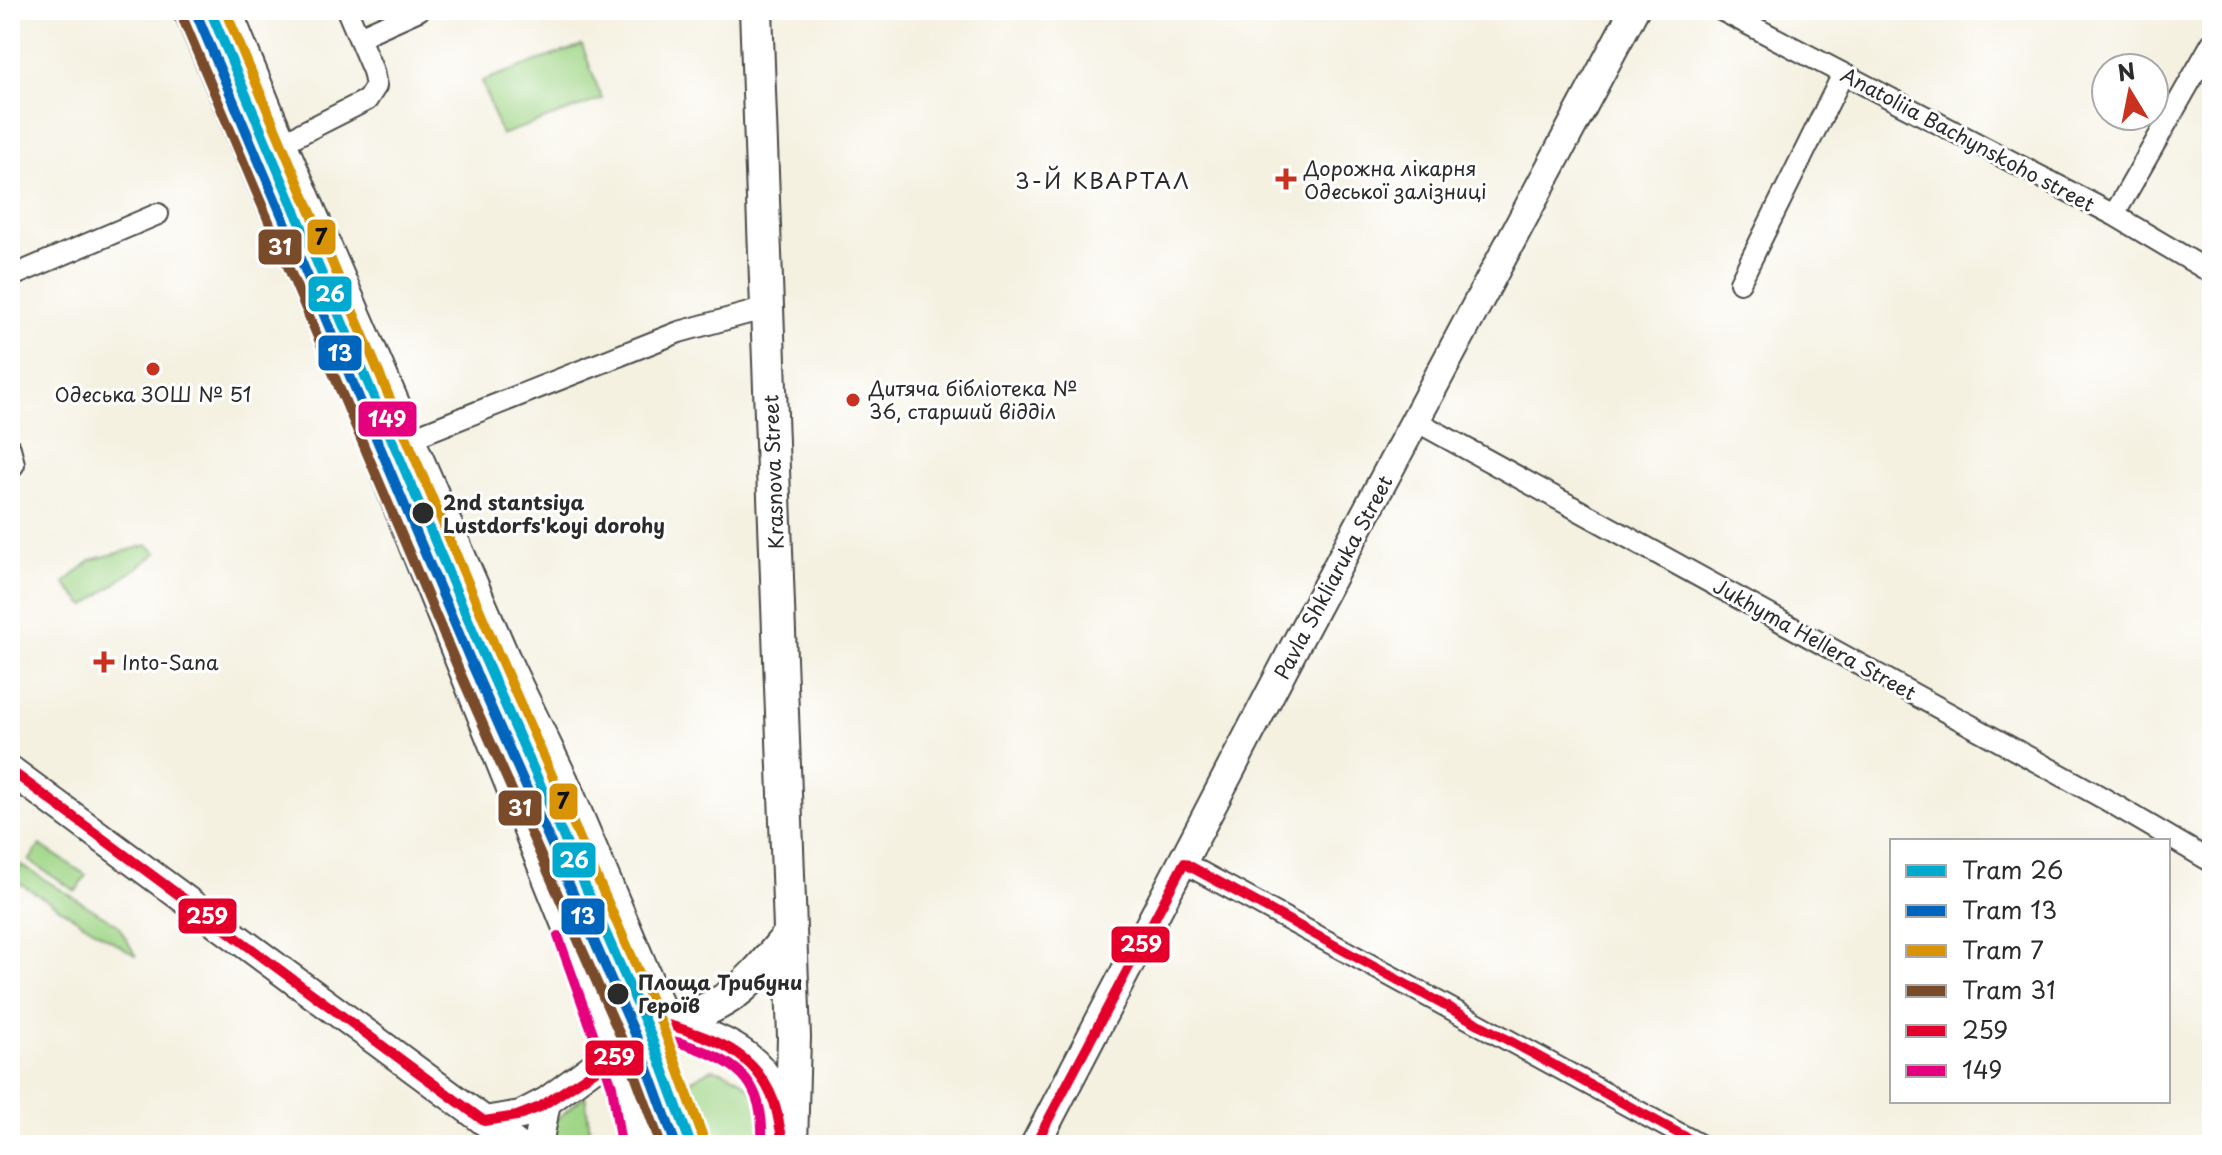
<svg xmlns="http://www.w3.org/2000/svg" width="2222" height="1155" viewBox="0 0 2222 1155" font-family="'Playpen Sans',sans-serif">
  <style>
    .green { fill: #a0d687; stroke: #668059; stroke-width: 2 }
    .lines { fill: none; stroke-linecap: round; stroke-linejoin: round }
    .street-casing { stroke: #494946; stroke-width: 24 }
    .secondary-casing { stroke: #494946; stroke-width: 32 }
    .primary-casing { stroke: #494946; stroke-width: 36 }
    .street { stroke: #fff; stroke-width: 20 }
    .secondary { stroke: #fff; stroke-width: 28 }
    .primary { stroke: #fff; stroke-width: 32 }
    .bus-1-casing { stroke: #fff; stroke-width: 16 }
    .bus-2-casing { stroke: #fff; stroke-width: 16 }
    .bus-1 { stroke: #e4002b; stroke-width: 10 }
    .bus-2 { stroke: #e5007d; stroke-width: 10 }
    .tram-1-casing { stroke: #fff; stroke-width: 16 }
    .tram-2-casing { stroke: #fff; stroke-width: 16 }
    .tram-3-casing { stroke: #fff; stroke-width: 16 }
    .tram-4-casing { stroke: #fff; stroke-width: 16 }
    .tram-1 { stroke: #00a9ce; stroke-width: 10 }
    .tram-2 { stroke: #0065bd; stroke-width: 10 }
    .tram-3 { stroke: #d89406; stroke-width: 10 }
    .tram-4 { stroke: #7a4b2a; stroke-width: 10 }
    .poi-dot { fill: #c8321e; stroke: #fff; stroke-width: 3 }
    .stop-dot { fill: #2b2b2b; stroke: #fff; stroke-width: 3 }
    .labels { text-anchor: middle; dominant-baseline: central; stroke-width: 6; stroke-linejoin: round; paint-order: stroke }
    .street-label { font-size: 20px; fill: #2b2b2b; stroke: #fff }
    .poi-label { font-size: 20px; fill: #2b2b2b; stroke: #fff; text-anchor: start }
    .stop-label { font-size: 20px; font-weight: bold; fill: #2b2b2b; stroke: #fff; text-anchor: start }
    .neighbourhood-label { font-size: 22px; letter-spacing: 2px; fill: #2b2b2b; stroke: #fff }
    .line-badge { stroke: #fff; stroke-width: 3 }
    .badge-label { font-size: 22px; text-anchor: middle; font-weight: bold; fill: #fff }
    .pale-badge-label { font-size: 22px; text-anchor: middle; font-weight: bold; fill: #111 }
  </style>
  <rect width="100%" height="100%" fill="#fff"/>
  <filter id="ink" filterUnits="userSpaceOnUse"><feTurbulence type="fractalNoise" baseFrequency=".0125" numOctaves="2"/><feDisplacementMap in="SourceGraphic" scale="16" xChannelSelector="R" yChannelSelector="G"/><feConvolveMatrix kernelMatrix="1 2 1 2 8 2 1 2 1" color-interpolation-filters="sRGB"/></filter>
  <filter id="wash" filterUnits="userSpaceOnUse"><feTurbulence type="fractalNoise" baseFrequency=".006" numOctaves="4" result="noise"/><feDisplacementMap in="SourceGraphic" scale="32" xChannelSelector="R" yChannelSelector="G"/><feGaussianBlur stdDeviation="1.8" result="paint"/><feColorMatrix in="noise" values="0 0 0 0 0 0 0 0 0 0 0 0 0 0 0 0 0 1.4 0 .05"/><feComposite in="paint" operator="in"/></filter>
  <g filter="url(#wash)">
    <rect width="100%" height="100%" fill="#f4f1e1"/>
    <path class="green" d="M582,45L602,99L501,135L482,81Z
      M148,545L157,553L85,606L64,583L91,560Z
      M40,845L86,875L76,891L29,861Z
      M21,865L118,925L136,956L13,879Z
      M712,1069C747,1073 776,1110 761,1145H694L680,1106L692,1080Z
      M585,1095L592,1145H554L548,1127Z"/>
  </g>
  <g filter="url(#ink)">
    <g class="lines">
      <defs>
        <path id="street" d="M1721,10L2114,215L2212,273
          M359,37L419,10
          M280,144L367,100L376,86L373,71L347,10
          M2114,215L2212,43
          M10,277L158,214
          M1740,282L1843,74
          M1416,421L2103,798L2212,862
          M399,443L679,332L767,308
          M10,448L14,464L10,470
          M1184,863L1700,1145"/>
        <path id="secondary" d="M10,770L517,1145
          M484,1121L521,1115L546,1102L615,1051
          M538,1145L546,1102
          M1035,1145L1296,644L1634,10"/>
        <path id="primary" d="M190,10L378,452L607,1022L626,1083L635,1145
          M225,10L270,120L508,669L562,781L665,1024
          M756,10L794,1037L791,1145
          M665,1024C722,1038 786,1063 777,1136
          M615,1051C650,1027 694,1020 729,997C753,981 771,956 790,934"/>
      </defs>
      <use href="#street" class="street-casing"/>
      <use href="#secondary" class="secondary-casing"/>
      <use href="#primary" class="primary-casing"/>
      <use href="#street" class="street"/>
      <use href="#secondary" class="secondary"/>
      <use href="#primary" class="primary"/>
      <defs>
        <path id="bus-1" d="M10,770L484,1121L517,1116L540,1107L665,1024C712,1037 756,1052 774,1102C779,1116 779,1131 785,1145
          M1035,1145L1184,863L1700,1145"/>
        <path id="bus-2" d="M212,15L653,1031C661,1040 675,1041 687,1045C742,1063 765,1085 762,1144
          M558,936L612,1086L621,1145"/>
      </defs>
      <use href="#bus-1" class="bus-1-casing"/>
      <use href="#bus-2" class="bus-2-casing"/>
      <use href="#bus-1" class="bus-1"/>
      <use href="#bus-2" class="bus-2"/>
      <defs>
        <path id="tram-1" d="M210,10L484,657L649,1031L691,1145"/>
        <path id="tram-2" d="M197,15L471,662L636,1036L676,1145"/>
        <path id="tram-3" d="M225,10L497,651L662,1025L704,1140"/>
        <path id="tram-4" d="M184,21L458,668L623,1042L661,1145"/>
      </defs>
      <use href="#tram-1" class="tram-1-casing"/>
      <use href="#tram-2" class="tram-2-casing"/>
      <use href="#tram-3" class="tram-3-casing"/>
      <use href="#tram-4" class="tram-4-casing"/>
      <use href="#tram-1" class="tram-1"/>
      <use href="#tram-2" class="tram-2"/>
      <use href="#tram-3" class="tram-3"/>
      <use href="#tram-4" class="tram-4"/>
    </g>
  </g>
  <g class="poi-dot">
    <path d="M1282 167h8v8h8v8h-8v8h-8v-8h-8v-8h8z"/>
    <circle cx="153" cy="369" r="8"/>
    <circle cx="853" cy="400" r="8"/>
    <path d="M100 650h8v8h8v8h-8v8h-8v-8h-8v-8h8z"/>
  </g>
  <g class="stop-dot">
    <circle cx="423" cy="513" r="12"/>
    <circle cx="618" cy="994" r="12"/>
  </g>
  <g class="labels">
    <g class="street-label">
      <text transform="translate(1968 139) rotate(28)">Anatoliia Bachynskoho street</text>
      <text transform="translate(773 472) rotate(-92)">Krasnova Street</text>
      <text transform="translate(1333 577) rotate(-62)">Pavla Shkliaruka Street</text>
      <text transform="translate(1815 639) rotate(29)">Jukhyma Hellera Street</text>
    </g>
    <g class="poi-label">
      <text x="1304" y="168">Дорожна лікарня<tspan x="1304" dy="23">Одеської залізниці</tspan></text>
      <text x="869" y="388">Дитяча бібліотека №<tspan x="869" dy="23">36, старший відділ</tspan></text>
      <text x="153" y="394" text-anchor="middle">Одеська ЗОШ № 51</text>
      <text x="122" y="662">Into-Sana</text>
    </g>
    <g class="stop-label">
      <text x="443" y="502">2nd stantsiya<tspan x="443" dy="23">Lustdorfs'koyi dorohy</tspan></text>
      <text x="638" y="982">Площа Трибуни<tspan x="638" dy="23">Героїв</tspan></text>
    </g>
    <g class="neighbourhood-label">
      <text x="1103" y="179">3-Й КВАРТАЛ</text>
    </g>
  </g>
  <g class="line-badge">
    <rect x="306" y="218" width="31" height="38" rx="8" fill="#d89406"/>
    <rect x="257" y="228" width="46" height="38" rx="8" fill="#7a4b2a"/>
    <rect x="307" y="275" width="46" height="38" rx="8" fill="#00a9ce"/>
    <rect x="317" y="334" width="46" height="38" rx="8" fill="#0065bd"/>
    <rect x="357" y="400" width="61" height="38" rx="8" fill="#e5007d"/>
    <rect x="548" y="782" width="31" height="39" rx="8" fill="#d89406"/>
    <rect x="497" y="789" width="46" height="38" rx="8" fill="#7a4b2a"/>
    <rect x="551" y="841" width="46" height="38" rx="8" fill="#00a9ce"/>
    <rect x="177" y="897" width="61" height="38" rx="8" fill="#e4002b"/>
    <rect x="560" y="897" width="46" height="39" rx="8" fill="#0065bd"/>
    <rect x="1110" y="925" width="61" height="39" rx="8" fill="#e4002b"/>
    <rect x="584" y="1039" width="61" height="38" rx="8" fill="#e4002b"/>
  </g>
  <g class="badge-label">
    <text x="280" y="255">31</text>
    <text x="330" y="302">26</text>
    <text x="340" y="361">13</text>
    <text x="387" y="427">149</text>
    <text x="520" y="816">31</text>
    <text x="574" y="868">26</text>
    <text x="207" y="924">259</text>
    <text x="583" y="924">13</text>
    <text x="1141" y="952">259</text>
    <text x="614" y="1065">259</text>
  </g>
  <g class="pale-badge-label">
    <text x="321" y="245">7</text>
    <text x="563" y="809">7</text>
  </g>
  <rect width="2222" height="1155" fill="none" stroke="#fff" stroke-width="40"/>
  <rect x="1890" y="839" width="280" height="264" fill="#ffffff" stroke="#aaaaaa" stroke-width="2"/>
  <rect x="1906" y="865" width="40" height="12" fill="#00a9ce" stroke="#aaaaaa" stroke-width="2"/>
  <text x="1962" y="879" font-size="24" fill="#2b2b2b">Tram 26</text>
  <rect x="1906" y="905" width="40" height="12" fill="#0065bd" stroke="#aaaaaa" stroke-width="2"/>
  <text x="1962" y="919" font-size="24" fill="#2b2b2b">Tram 13</text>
  <rect x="1906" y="945" width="40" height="12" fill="#d89406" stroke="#aaaaaa" stroke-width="2"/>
  <text x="1962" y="959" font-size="24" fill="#2b2b2b">Tram 7</text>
  <rect x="1906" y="985" width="40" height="12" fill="#7a4b2a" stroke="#aaaaaa" stroke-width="2"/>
  <text x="1962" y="999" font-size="24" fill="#2b2b2b">Tram 31</text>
  <rect x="1906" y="1025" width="40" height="12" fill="#e4002b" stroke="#aaaaaa" stroke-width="2"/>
  <text x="1962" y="1039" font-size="24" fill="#2b2b2b">259</text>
  <rect x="1906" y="1065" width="40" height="12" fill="#e5007d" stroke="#aaaaaa" stroke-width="2"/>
  <text x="1962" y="1079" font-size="24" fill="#2b2b2b">149</text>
  <g transform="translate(2130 92) rotate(350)"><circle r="38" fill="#ffffff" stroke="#aaaaaa" stroke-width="2"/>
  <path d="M0-6L14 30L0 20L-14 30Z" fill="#c8321e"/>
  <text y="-12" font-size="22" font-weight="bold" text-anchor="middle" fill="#2b2b2b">N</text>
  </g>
</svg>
